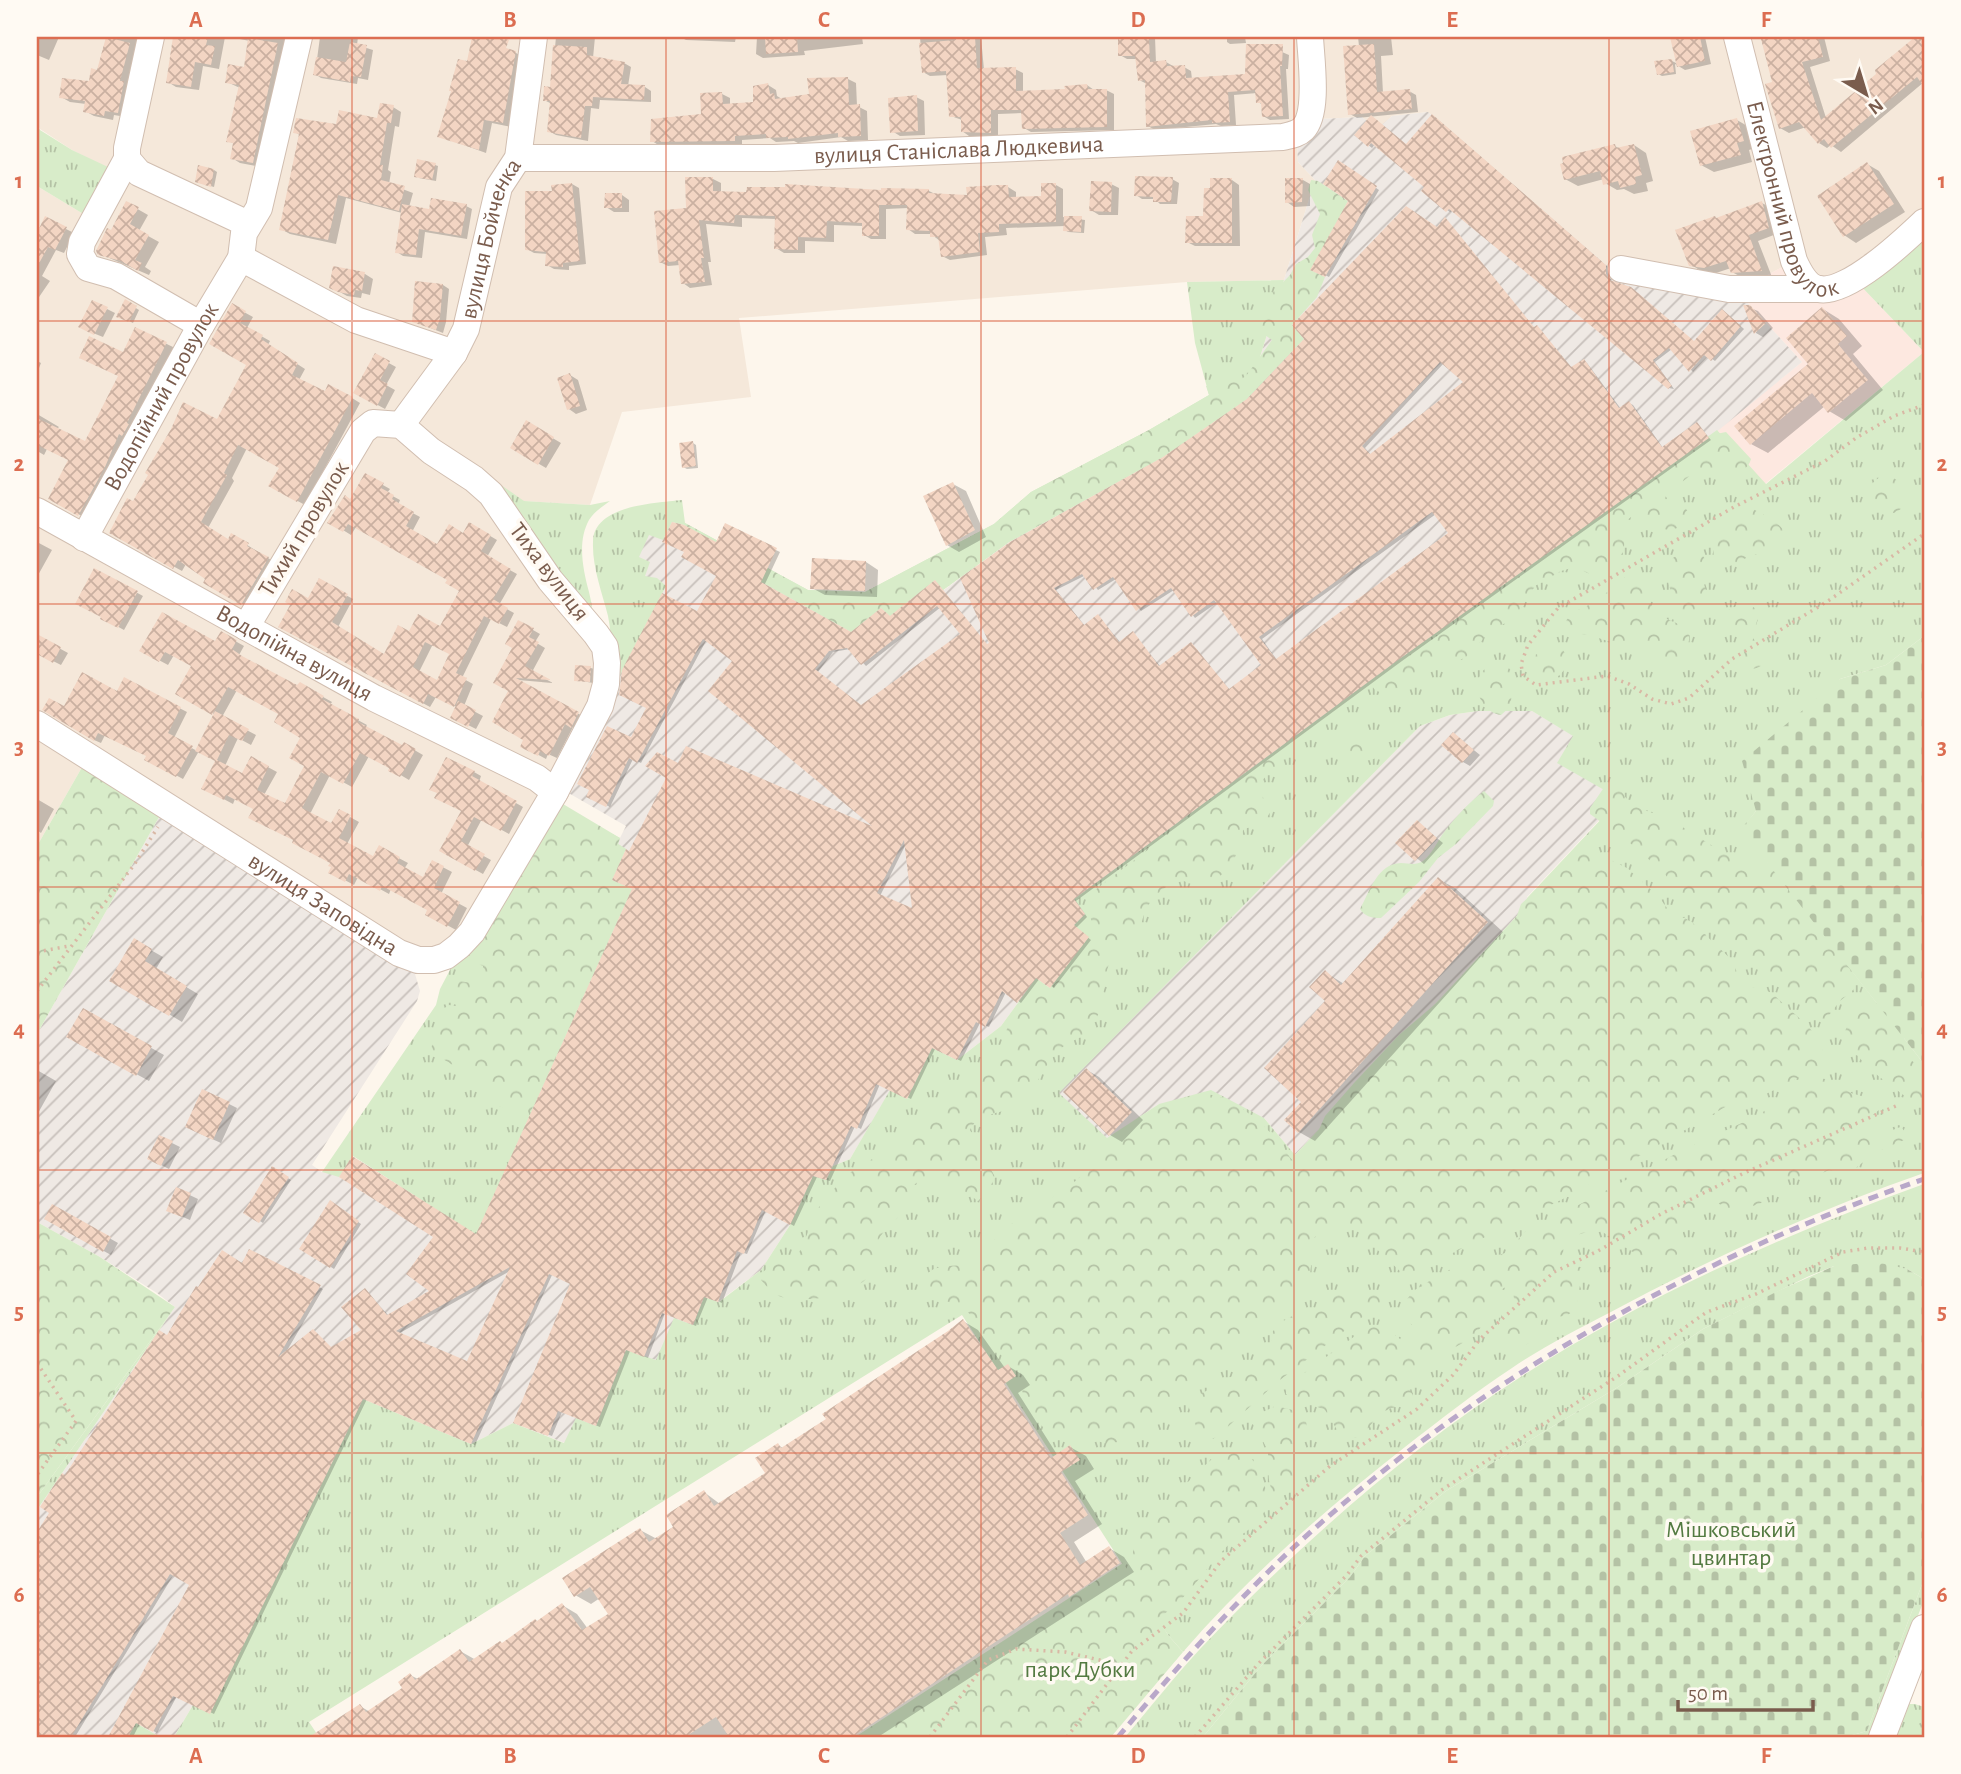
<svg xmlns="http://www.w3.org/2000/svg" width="1961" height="1774" viewBox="0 0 1961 1774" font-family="'Alegreya Sans',sans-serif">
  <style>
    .residential { fill: #f5e8da }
    .commercial { fill: #fde8e0 }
    .industrial { fill: url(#industrial-furrows) }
    .grass { fill: url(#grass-tufts); fill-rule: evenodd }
    .forest { fill: url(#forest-crowns) }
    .cemetery { fill: url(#cemetery-stones) }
    .shadow { fill: #0003; fill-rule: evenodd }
    .building { fill: url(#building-cross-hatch); fill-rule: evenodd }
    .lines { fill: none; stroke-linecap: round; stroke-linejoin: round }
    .minor-casing { stroke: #d1beb0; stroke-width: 28 }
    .path { stroke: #d9b8a5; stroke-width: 3.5; stroke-dasharray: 2 5; stroke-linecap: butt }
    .minor { stroke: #fff; stroke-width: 26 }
    .rail { stroke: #b9a8c9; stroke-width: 5; stroke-dasharray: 10 7; stroke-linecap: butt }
    .grid { fill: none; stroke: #dc6d51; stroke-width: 2; stroke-opacity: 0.55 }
    .labels { text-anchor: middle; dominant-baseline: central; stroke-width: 7; stroke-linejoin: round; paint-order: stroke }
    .street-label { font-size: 24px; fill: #7a5c4d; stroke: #fffaf3 }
    .park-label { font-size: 24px; fill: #537a41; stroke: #fffaf3 }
    .neatline { fill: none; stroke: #dc6d51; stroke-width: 2.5 }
    .grid-label { font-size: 23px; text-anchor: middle; font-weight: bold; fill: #dc6d51 }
  </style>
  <defs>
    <pattern id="industrial-furrows" width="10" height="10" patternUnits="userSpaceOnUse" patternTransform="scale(1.75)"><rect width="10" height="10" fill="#efe9e4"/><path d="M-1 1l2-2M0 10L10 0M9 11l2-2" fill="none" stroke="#c7c0bb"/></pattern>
    <pattern id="grass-tufts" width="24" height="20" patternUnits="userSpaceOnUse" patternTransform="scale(1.75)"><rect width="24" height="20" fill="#d8ecc9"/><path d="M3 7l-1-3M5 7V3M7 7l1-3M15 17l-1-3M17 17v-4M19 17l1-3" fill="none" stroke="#b4c2a5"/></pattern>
    <pattern id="forest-crowns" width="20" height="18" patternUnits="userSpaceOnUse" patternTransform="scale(1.75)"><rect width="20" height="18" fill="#d8ecc9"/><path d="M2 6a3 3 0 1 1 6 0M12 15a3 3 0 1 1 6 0" fill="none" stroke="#b4c2a5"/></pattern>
    <pattern id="cemetery-stones" width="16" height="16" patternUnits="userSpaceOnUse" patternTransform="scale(1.75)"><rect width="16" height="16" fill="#d8ecc9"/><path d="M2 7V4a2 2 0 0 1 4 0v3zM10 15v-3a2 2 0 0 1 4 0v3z" fill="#b4c2a5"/></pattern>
    <pattern id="building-cross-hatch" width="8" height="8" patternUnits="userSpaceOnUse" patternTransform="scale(1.75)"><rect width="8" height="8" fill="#f3d5c3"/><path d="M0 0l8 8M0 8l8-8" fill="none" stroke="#cab0a1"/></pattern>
  </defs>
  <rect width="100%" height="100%" fill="#fdf6ec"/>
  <path class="residential" d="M37,37H295L256,206L86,525L37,504V186L85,215L107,168L72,150L40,129L37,124Z
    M303,37H528L513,155L470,299L406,410L382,417L246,614L95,538L245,256Z
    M541,37H1306L1307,109L1296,127L1041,144L530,149Z
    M1317,37H1732L1788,264L1742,289L1619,276L1428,112L1392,116L1377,130L1362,117L1320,119Z
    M1742,37H1924V216L1861,270L1811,279Z
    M1297,144L1298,162L1315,180L1284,280L1187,282L739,318L751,397L622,412L590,505L523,501L432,448L413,414L458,354L514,170Z
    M385,429L471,483L594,637L601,681L553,776L262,629L259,616L366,437Z
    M37,518L534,782L540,796L465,926L441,948L418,951L37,717Z
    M37,732L85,762L37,846Z"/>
  <path class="commercial" d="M1788,264L1795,277L1857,282L1924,352L1765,484L1717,430L1802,362L1746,301L1741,289Z"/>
  <path class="industrial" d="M1428,112L1619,276L1746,301L1802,362L1709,438L1074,899L1085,914L1089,937L1050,988L1036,978L1001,1026L957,1060L931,1049L907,1099L890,1091L850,1159L833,1166L826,1180L790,1225L761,1270L718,1302L656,1360L644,1357L596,1426L565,1443L513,1423L471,1444L363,1399L210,1714L193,1705L174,1737H160L136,1723L128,1737H37V1510L175,1307L157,1293L100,1257L37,1222V1034L163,810L406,966L415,974L420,991L417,1001L312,1165L322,1172L352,1156L476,1234L632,889L612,880L626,850L617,844L626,826L565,791L600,720L624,575L597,528L602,522H672L684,525L851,632L881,608L890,616L935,580L944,590L1009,542L1163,457L1247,399L1315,180L1298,162L1297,144L1320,119L1362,117L1377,129L1392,116Z
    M1478,711H1532L1574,736L1558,762L1620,798L1527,897V905L1295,1155L1264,1118L1159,1104L1107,1139L1058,1093L1420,726L1450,715Z"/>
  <path class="grass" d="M37,124L40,130L72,150L108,167L85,215L37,186Z
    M1924,228V636L1886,665L1840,679L1756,811L1742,829L1924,1064V1173C1815,1211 1711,1258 1609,1313C1576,1330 1543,1347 1512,1368C1475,1392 1440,1420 1405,1447C1326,1509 1249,1576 1183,1652L1168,1635L962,1315L309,1722L319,1737H174L193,1705L210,1713L363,1399L471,1444L513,1423L564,1443L576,1418L596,1426L626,1350L656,1360L674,1318L693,1325L704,1297L719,1302L761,1270L790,1225L813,1176L826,1180L833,1166L850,1159L890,1090L907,1099L932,1048L957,1060L1001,1026L1036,978L1050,988L1074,925L1085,914L1074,899L1398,660L1717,430L1766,484L1924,352L1857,282ZM1478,711H1532L1573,736L1557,763L1620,799L1527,898V905L1295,1155L1264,1118L1211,1090L1159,1104L1107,1138L1059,1093L1420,726L1450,715Z
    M1284,280L1247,399L1163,457L1009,542L943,590L935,580L890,616L881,608L851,632L684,525L672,522L663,540L649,535L639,557L650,562L645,576L657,578L666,586L612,691C611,667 613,640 608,616C602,592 592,567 593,542C593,505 656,503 682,500L685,523L808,590L865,592L994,524L1031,492L1149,430L1209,395L1195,343L1187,282Z
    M491,478L524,501L590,505L610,501C603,506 593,513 589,520C577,542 583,569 589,592C591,602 594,609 590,619Z
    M557,806L620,838L618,844L626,849L612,880L632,889L476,1235L353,1156L339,1177L322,1172L436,1005L440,989L451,968L471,948Z
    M1924,1184V1279L1907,1269L1834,1266L1807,1277L1703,1329L1618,1387L1446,1491L1365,1556L1350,1577L1261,1666L1203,1737H1125C1150,1708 1174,1677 1200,1649C1295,1549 1403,1453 1519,1378C1645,1296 1783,1235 1924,1184Z
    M175,1307L39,1507L37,1510V1497Z
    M1924,1579V1600L1871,1737H1845L1867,1731Z
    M1908,1704H1915L1924,1707V1737H1891Z
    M136,1723L160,1737H128Z"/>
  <path class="forest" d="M1311,180L1318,181L1348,201L1311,270L1325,277L1317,297L1292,325L1304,339L1247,399L1163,457L1009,542L943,590L935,580L890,616L881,608L851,632L734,567L696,538L699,533L684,525L685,523L808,590L865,592L994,524L1031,492L1149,430L1209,395L1206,386L1238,381L1246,376L1272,340L1258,330L1261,305L1290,275L1296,264L1308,257L1315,248L1312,235L1320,214L1308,190Z
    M1726,432L1751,459C1745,482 1713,468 1697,470L1682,482L1667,489L1665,496L1671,502L1683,505L1689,513C1688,521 1686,523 1679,527C1661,537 1649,516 1631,517L1625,522L1624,550L1609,575L1594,576L1575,567L1561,571L1535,586L1514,620L1493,628L1466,657L1452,664L1443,662L1425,665C1410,681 1413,694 1388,697L1374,689L1372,684L1375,681L1716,434Z
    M1887,475C1919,486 1907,529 1869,508C1865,492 1871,478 1887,475Z
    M1753,509C1770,518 1806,535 1770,552C1765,555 1760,553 1754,555C1743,558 1734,566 1723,568L1714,560C1711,528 1722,515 1753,509Z
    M1691,551L1701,553L1705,559L1703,581L1711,606L1702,619L1687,618C1677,608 1663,580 1668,565C1670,556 1683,553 1691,551Z
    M1632,574C1652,577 1645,594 1653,608C1660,621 1681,620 1688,633C1694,646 1674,669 1660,664C1653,661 1647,650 1641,645L1614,643L1589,635L1572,633L1566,627V621L1571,613L1600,600L1616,582Z
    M1746,602L1756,609L1758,618L1752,637L1767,655C1765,664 1761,668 1751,669L1745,657L1741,637L1724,624L1726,611Z
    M1549,646L1563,650C1572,663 1565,672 1553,680L1541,678L1534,674L1531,664L1536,655Z
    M1497,662C1524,671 1510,685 1511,706L1501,715C1475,712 1467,670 1497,662Z
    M1355,730L1366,732L1370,744L1382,751L1380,756C1364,766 1349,758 1343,742Z
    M1276,752H1281V763C1257,785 1253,782 1271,811L1266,819L1243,830C1242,853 1222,887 1195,885C1190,884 1184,881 1180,879C1166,885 1152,897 1145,911C1142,919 1141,930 1136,936C1123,950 1117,942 1108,967C1101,991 1107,1004 1091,1027C1082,1040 1067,1041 1057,1052C1041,1069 1036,1092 1015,1106C1000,1115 978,1112 970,1130L995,1177L988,1191L978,1201L957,1186L939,1185L925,1178C903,1189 914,1191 905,1208C899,1220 884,1227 878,1241C875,1249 878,1260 875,1268C866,1288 828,1299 809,1299C783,1298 779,1301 761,1280V1274L776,1260L793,1259L798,1255L819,1207L830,1193L851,1172L877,1156L947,1098C969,1095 989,1065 1000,1046C1009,1028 1015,994 1038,989L1047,992L1090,945C1099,928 1087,915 1086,897Z
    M85,762L163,810L37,1034V846Z
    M1607,783L1620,787C1627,809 1653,811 1672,821C1687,829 1702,840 1718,849C1738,859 1758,864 1780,868L1851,965L1855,985L1853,990L1840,1001L1826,1019L1815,1018L1783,984L1680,895L1665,874L1634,846L1590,814V808Z
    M1484,791L1494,801L1493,806L1456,844L1438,858L1419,882L1381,918C1372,918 1365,917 1360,909C1370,891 1377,864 1401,863C1409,863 1415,866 1423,861C1432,854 1436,844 1442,835C1453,820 1469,802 1484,791Z
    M563,804L620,838L618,844L626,849L612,880L632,889L531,1111C523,1111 504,1109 497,1105L495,1091L484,1087L478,1075L461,1070L433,1053L431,1052C432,1036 443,1023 443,1009L449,1005L462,1007L464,1005L463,997L450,988L459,981L472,983L483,973V966L464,958L496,913L503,912L504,908L501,904C523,871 541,838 563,804Z
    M1588,849L1627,868L1658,896L1673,916L1685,918L1694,924L1735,963L1737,976L1743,986C1750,988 1758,987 1765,990C1774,993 1783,1004 1790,1010C1806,1024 1834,1046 1818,1068L1762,1096L1734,1102L1571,1195L1412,1273L1403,1274L1348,1222H1332L1308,1243L1311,1266L1309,1282L1305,1293L1286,1304L1245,1344L1210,1361L1201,1369L1175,1400L1161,1404L1150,1416L1143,1430L1119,1442L1104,1443L1080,1436L1062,1438L1045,1430L1024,1401L1022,1389L1023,1379L1020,1370L992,1348L964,1306L933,1298L924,1288C923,1262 949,1267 967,1265L1018,1218L1066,1189L1086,1172L1111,1140L1158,1109C1173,1103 1196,1092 1212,1095C1236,1099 1268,1127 1282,1146C1288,1153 1290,1162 1301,1164L1307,1157L1325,1116L1354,1083L1399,1035L1475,970L1512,930L1521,904L1579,852Z
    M1869,1004H1887L1906,1030C1899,1054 1908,1056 1924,1072L1923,1099L1912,1101C1887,1083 1857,1063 1844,1035C1849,1019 1853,1011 1869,1004Z
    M1820,1078L1830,1080L1851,1093L1882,1102L1884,1106L1869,1118L1864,1131L1868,1139C1882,1142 1889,1129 1901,1127L1907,1134L1904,1140L1875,1153L1849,1173L1829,1170L1805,1181L1780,1175L1771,1180L1768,1195L1761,1203L1736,1212L1711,1200C1669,1218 1692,1250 1667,1265L1636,1254L1598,1229L1573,1236L1564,1243C1561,1262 1567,1262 1583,1268L1576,1308L1568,1315L1542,1320C1539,1326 1537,1332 1534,1337C1522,1355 1504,1346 1495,1332L1503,1312L1514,1299L1513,1290L1506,1287L1502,1289C1495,1304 1486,1324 1474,1335C1454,1353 1412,1358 1409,1389L1413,1394V1401C1405,1408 1396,1405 1387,1410C1366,1419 1373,1441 1342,1438L1325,1410L1286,1394V1389L1292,1382L1370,1325C1388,1329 1398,1335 1410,1349L1419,1348L1423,1343C1421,1331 1408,1323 1402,1313L1406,1300L1415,1290L1444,1272L1477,1259L1490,1258L1505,1253L1528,1229L1552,1219L1681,1151L1757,1116L1809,1081Z
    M37,1222L100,1257L175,1307L37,1497Z
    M1339,1288L1355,1295L1375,1294L1381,1299V1303L1276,1383L1222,1432L1213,1439H1201L1189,1408L1190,1400L1263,1359L1269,1352L1273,1331L1287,1318L1314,1309Z
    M1276,1406L1301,1412L1305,1416L1307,1427L1296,1460L1294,1482L1288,1494L1276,1498C1265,1480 1270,1472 1268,1454C1267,1444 1257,1434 1253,1424L1258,1414Z
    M1239,1446C1256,1458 1273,1490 1264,1512C1259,1525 1243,1533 1233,1541C1205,1565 1190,1599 1158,1618L1168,1635L1183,1652L1111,1737H855L1123,1563L1133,1578L1135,1571L1133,1552L1137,1531L1215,1456Z
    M1924,1720V1737H1902Z"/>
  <path class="cemetery" d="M1924,636V1064L1741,829L1756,811L1742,761L1840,679L1886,665Z
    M1877,1262L1907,1269L1924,1279V1579L1867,1731L1845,1737H1203L1261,1666L1350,1577L1365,1556L1446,1491L1618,1387L1703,1329L1778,1291L1834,1266Z"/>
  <path class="shadow" d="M37,37H59L49,60L37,55Z
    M107,37H142L126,117L114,115L113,120L94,116L85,111L86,104L70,102L61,97L90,83L98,72Z
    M176,37H225L219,69L203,66L199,90L176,87L168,82Z
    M229,37H288L262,167L240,163L232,158L235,144L228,141L240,88L227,82L245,69L250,41Z
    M320,37H358L357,45L373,50L368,80L358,78L357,84L321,78L315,74Z
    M556,37H595L593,58L624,63L631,67L628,86L645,87L651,91V102L600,100L599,109L591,108L588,141L556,135L549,131L552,104L544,100L551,89Z
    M680,37H736L735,42L686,40Z
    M757,37H862L863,44L804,51L805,55L763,58L756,54Z
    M920,37H981L984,70L1015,69L1023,73V92L1067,90L1087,85L1094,90H1106L1114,94V130L1031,132L1024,128L1023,113L998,114V136H969L962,131V120L951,116L948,75L930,76L923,72Z
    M1001,37H1037V38L1005,39Z
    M1119,37H1155L1156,63L1166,62L1173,66L1184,67L1191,71L1192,79L1247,76L1282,52L1289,55L1288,69H1286L1289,119L1270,120L1263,116V105L1258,102L1257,93L1234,95L1236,125L1221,126L1216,124L1155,130L1148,126L1147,84L1139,80L1137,59H1127L1120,55Z
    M1227,37H1245L1246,43L1230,44L1227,42Z
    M1358,37H1391L1393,55L1381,56L1383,93L1409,91L1416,95L1418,112L1357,118L1350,114L1359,46Z
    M1672,37H1705L1711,64L1685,70L1675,64L1676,74L1662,76L1658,74L1672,61L1678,64Z
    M1778,37H1824L1830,61L1810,67L1826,118L1924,42V82L1841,152L1831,145L1827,148L1819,143L1806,127L1789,133L1780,128L1775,83L1764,41Z
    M516,53L523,57L511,127L492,123L486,153L439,136L468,63Z
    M848,79L856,83L857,106L867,111L868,140L848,141L841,137L798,143L794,141L776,142L770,138L742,140V144L660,146L652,141L703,115L722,94L730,98V105L754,104L768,85L776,90L777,96L782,99L811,96Z
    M916,97L924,101L925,135L900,136L892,131Z
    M393,107L401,112L399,127L395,126L388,170L391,172L389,184L413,193L409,207L431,211L466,206L472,209L467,239L425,232L422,258L403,256L397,252L402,213L346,198L336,244L290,234L281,229L301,136L295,132L379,120Z
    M1436,118L1609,268V277L1613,283L1695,343L1726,313L1744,329L1715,361L1708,356L1693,372L1672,349L1655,362L1674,389L1669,388L1453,210L1450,212L1447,210L1427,187L1375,144L1372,148L1356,135L1407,146Z
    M1737,120L1749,127L1755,148L1749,150L1752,162L1714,172L1701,165Z
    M1634,145L1646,153L1653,181L1646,183L1648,191L1634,194L1624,189L1617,190L1605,183L1604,179L1578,186L1565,179L1615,146L1620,149Z
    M1339,163L1379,190L1329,277L1313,269L1350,200Z
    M1867,164L1879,171L1905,212L1856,243L1844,235Z
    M435,165L438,166L436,181L419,178Z
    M214,170L217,172L214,187L200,183Z
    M713,179L721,183V193L929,191L937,195L969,197L1008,187L1016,192V199L1043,198L1056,185L1063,189V217L1085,220L1084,233L1068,232L1065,230V226L1006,228L1007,235L985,237L987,255L950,260L942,256L940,241L931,234H915L908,229V208L886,209V239H871L864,235L863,226L834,225V242L805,241V253H784L776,248V219L742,218V227L706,224L711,262H708L712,285L690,288L683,283L680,265L668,266L660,262L687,209Z
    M1172,179L1179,183L1177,204H1160L1155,199H1142L1136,195Z
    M1232,180L1239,185L1240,246H1195L1187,242L1205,217L1212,189Z
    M1303,180L1310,184V206L1294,207L1287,202Z
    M572,184L579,188L586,264L569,266V270L554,269L547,265L548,254L534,253L527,249L554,193Z
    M1111,184L1119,188L1118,215H1099L1091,210Z
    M622,195L629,200V212H614L606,207Z
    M127,203L148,215L139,231L159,242L145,267L151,271L149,275L100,254Z
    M1762,203L1773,209L1779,233L1758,241L1772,277L1743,278L1732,272L1731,268L1716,273L1701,271L1690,264L1718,219Z
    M46,219L74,233L64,253L56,250L42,276L50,281L37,300V237Z
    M335,268L365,274L373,279L370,295L362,293L361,298L347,296L331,287Z
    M443,285L449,289L446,322L443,333L413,321Z
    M126,302L139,310L133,323L119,316Z
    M233,306L253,317L247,328L270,341L268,345L305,369L299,380L326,393L352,398L360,403L305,505L270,486L281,467L247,448L232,478L234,481L208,528L228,541L231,535L276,563L250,608L205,583L208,579L186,564L182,571L111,532L134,503L218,421L248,364Z
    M1745,306L1758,311L1773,328L1763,337L1756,333Z
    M107,309L115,313L103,337L88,331Z
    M1823,309L1839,319L1862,346L1853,354L1883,390L1846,421L1829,411L1825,406L1768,453L1751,444L1810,364Z
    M1537,327L1573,369L1584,361L1587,363L1621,409L1629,403L1633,405L1663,448L1697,424L1711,440L1402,661L1076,901L1087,917L1076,928L1091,940L1054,988L1040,978L1021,1003L1006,992L989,1027L980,1023L961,1061L935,1049L911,1099L880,1084L861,1129L855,1126L830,1181L817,1177L794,1226L766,1210L747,1254L741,1252L722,1303L708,1297L696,1326L665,1313L648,1358L630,1351L600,1427L562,1412L552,1436L518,1424L572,1283L552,1275L475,1445L367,1399L214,1714L177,1696L157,1733L140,1723L133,1737H110L191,1584L174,1574L75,1737H37V1534L52,1513L66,1477L167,1337L242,1265L250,1251L323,1289L285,1354L332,1349L363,1331L365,1290L389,1316L432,1291L477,1237L634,889L630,853L678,765L880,831L735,661L707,639L641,763L633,759L610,807L588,796L632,739L718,575L717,544L725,526L780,552L764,586L851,635L891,617L935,582L988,646L1164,458ZM1444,363L1466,382L1371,455L1365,448ZM1436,514L1450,534L1277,660L1262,639ZM1086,575L1098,590L1116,579L1141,611L1174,590L1195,618L1218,602L1264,666L1230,690L1191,644L1161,667L1133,634L1121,643L1098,616L1085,626L1056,590ZM941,607L963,634L862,707L818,672L833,652L850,649L866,666ZM906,844L914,911L880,896ZM510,1271L468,1363L398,1334Z
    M136,329L175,348L87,519L50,498L70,460L47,449L44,455L39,452L37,456V414L59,427L57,429L86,443L119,376L124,355Z
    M376,356L396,367L386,385L395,390L385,409L356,393Z
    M37,361L41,363L37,373Z
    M570,375L578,380L587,410L576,414L569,409Z
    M527,423L561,443L546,468L512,448Z
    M693,443L696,445L698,468L687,469L683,467Z
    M365,475L390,489L387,493L400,500L398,505L420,517L412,532L438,546L463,535L470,524L497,540L487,557L517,574L499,605L514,613L507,627L491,619L462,678L473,684L464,706L483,716L476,729L460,721L457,707L436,697L430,707L280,626L309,600L320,581L353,599L338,627L385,656L410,633L441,628L461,591L449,579L356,527L351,535L330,522L351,501ZM433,644L451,653L438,683L419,672Z
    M953,484L966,491L986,537L959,552L947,545Z
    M37,542L52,550L37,577Z
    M866,562L878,570L877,597L825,595L812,588Z
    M95,570L143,596L124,630L102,618Z
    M519,622L540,634L535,642L545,648L532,672L553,683L518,680L586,718L579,730L573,727L557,758L548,754L546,759L522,746L526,740L510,691Z
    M221,633L244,646L239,655L298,688L300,684L332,702L330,705L367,725L365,728L402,748L404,744L423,755L409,780L369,756L352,787L330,775L310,814L332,825L339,811L350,817L359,822L347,844L374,859L380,848L408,863L404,869L424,879L433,862L452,872L441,894L467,908L456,930L427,914L430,910L391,889L389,894L358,877L354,885L339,877L332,863L255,809L235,799L233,804L203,788L217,761L199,751L183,779L146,759L148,755L105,735L101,743L94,740L65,709L118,693L125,680L187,712L174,738L197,751L216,715L177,694L193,666L174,655L168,665L142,651L216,643ZM237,690L281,714L303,737L306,766L285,806L264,795L277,772L251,758L242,775L225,766L238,738L251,745L256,735L222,717Z
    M37,636L68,653L61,665L37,653Z
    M591,668L594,669L593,683L576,680Z
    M1454,734L1480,755L1470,766L1463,762Z
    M474,772L481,776L479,782L523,807L509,834L482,819L467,847L491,860L483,874L441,851L463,811L439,793Z
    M37,799L54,809L41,833L37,830Z
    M1417,822L1443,843L1424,864L1398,843Z
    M1438,879L1455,888L1503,932L1315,1141L1299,1132L1303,1102L1327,1001L1325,972L1344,984Z
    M135,941L163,957L156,969L198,994L182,1022L112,980Z
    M83,1010L164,1055L149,1081L69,1037Z
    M37,1070L56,1081L37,1115Z
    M1087,1070L1099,1077L1143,1120L1122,1142L1110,1135L1065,1092Z
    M203,1091L237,1108L221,1143L194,1131Z
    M160,1137L180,1147L169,1169L157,1163Z
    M273,1169L291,1180L263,1223L246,1212Z
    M177,1189L198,1199L190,1220L169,1211Z
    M331,1203L361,1224L334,1269L302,1248Z
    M53,1206L118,1243L111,1255L46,1219Z
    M963,1321L978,1330L1005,1368L1008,1366L1023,1375L1030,1385L1018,1393L1058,1456L1070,1447L1086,1456L1094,1469L1075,1481L1102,1524L1074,1542L1087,1563L1109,1548L1124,1557L1134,1572L878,1737H328L323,1730L360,1706L370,1712L405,1688L410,1675L418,1679L460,1651L476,1660L538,1623L562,1605L577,1614L588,1629L610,1614L600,1598L591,1604L575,1595L640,1530L657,1539L675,1527L704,1492L720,1504L767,1474L778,1445L783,1448L828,1419Z"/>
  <path class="building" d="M106,37L130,43L120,81H124L118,113L105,111L104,116L83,112L85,101L59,98L62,78L89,81L91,68L97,70Z
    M173,37H208L206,45L215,46L211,65L195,62L191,87L166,83Z
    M472,37H498L509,40L506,48L516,51L503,123L484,120L479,150L437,137L451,91H449L458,59L467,61Z
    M765,37H797L798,52L766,54Z
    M956,37H975L977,68L1016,67V91L1065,89L1064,86L1087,84L1088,89H1107V127L1022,129L1021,110H991V133L961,132V117H949L946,71L922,73L919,43L956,40Z
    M1118,37H1149L1150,62L1166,60L1167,66L1185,65L1186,78L1245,74L1246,44H1283L1282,66H1280L1283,116L1262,117L1261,103H1256L1255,90L1228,92L1230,122L1212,123V120L1146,127L1145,80L1138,81L1135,56H1118Z
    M1670,37H1700L1705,61L1677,67Z
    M1771,37H1818L1823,57L1802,62L1821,120L1876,74L1875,70L1915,37H1924V87L1917,77L1831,148L1824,139L1818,144L1799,122L1779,129L1765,84L1772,82L1761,39Z
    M248,38L278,43L253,163L230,159L233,143L226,142L239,85L225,83L228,64L244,67Z
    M350,42L367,45L361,77L351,76L350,82L313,75L316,57L346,62Z
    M1374,44L1377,92L1410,89L1412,109L1348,115L1343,46Z
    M553,45L587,47V55L625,62L621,84L645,85L644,100L593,97L592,106H585L581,138L547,132L550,101H543L544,86L550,87Z
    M1672,59L1674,72L1657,75L1654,61Z
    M848,77L849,105L860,104L861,136L838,137V133L788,139V137L766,138V134L735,136V141L650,142L651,119L701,114L700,93L722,92L723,104L753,102V86L768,83L770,94L774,93L775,99L809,94L807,78Z
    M917,95L918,131L890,133L888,98Z
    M380,103L394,105L391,123H387L380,165H383L381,180L405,186L399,211L338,195L328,240L279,230L299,134L293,133L296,118L336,124L339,110L377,118Z
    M1432,114L1606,265V274L1610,280L1631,287L1694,341L1722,309L1741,326L1711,361L1704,355L1689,372L1669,348L1653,360L1672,386L1668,389L1449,209L1446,212L1421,191L1424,187L1371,143L1368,147L1354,135L1371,115L1406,144Z
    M1737,118L1744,141L1737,143L1741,155L1700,166L1690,131Z
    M1615,144L1616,148L1634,144L1642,175L1635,177L1636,184L1620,188L1618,181L1603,185L1600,171L1564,180L1560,164L1563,163L1562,157Z
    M417,159L436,163L432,180L414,177Z
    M1338,160L1377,186L1325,277L1310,270L1348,201L1323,184Z
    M1867,162L1894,204L1843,237L1817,196Z
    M198,165L214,169L211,187L195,182Z
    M1135,176L1173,177L1171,202H1153V197L1134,196Z
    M685,177H713V191L746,192L747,187H785V184L881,190V188L929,189V193L967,195L966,187L997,185H1008L1009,197L1041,196V183H1056V222L999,224V232L978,233L980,252L941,257L938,237H930V231L906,230L907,205H879V236H862V223L827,221L826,238L798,237V250L774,249L775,216L735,215L734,223L699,220L704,258H701L705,282L681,284L678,261L659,263L654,211L686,208Z
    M1210,178H1232V243H1185L1186,216H1203L1204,188H1210Z
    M1285,178H1303L1302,202L1285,203Z
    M1091,181L1112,182L1111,212L1089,211Z
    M572,183L580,261L563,263V267L545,266L546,252L525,250V191H552L551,185Z
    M605,193H622V208H604Z
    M431,198L467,204L461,236L419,229L416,255L395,253L402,204L429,209Z
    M126,201L139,207L130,224L149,235L135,260L142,263L138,271L121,261L98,255L96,251L107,228L111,230Z
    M1762,201L1769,228L1749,235L1762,271L1731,273L1726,261L1704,268L1689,266L1675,230L1715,216L1716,218Z
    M1406,206L1437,227L1445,217L1534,327L1537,325L1571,367L1584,359L1619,408L1629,401L1662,447L1697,422L1709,438L1398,660L1074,899L1085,914L1074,925L1089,937L1050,988L1036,978L1017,1003L1002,991L985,1027L976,1022L957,1060L932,1048L907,1099L876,1084L857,1129L851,1126L826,1180L813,1176L790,1225L762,1210L744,1254L737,1251L718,1302L704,1297L693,1325L662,1313L644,1357L626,1350L596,1426L558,1411L548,1436L513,1423L570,1284L549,1274L471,1444L363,1399L210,1714L173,1696L153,1732L136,1723L128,1737H108L189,1585L170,1574L71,1737H37V1532L49,1513L40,1507L62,1473L65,1475L159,1330L167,1335L196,1286L198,1287L222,1250L242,1263L249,1249L321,1285L278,1357L313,1329L331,1347L361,1330L341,1307L365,1288L387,1315L429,1291L406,1274L433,1237L339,1177L352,1156L476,1234L632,889L612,880L626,849L629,851L666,778L645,766L657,752L678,763L686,746L872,826L708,691L732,661L703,639L637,763L629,758L606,807L586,797L589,790L577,784L607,726L631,737L646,708L619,695L622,670L662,593L697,611L716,576L681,557L684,552L662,542L672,522L684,525L716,542L725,523L777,548L761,582L851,632L881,608L890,616L935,580L987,644L989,643L960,578L1010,542L1163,457L1247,399L1304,339L1292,325ZM1440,362L1463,382L1370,454L1362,446ZM1432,512L1448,533L1276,659L1259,637ZM1082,574L1093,590L1113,577L1136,611L1171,588L1191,617L1214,600L1261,665L1229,689L1191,642L1159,666L1133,631L1119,642L1098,614L1084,625L1054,588ZM937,606L960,634L861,705L815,669L829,651L847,648L861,665ZM904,840L912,908L877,893ZM510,1267L467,1361L396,1331Z
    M45,216L67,227L55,250L48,247L37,267V233Z
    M1064,216H1082L1081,232L1063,231Z
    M333,266L365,272L362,291L355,290L354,295L338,292L329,288Z
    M415,281L443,284L440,318L436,330L412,322Z
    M125,299L137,306L129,322L116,317Z
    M92,300L108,307L94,335L78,327Z
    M232,303L246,311L240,323L263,335L261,339L298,363L292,375L325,391L328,384L353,397L297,502L268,486L279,468L238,445L224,473L227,475L201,522L228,539L231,533L249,543L247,546L269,557L241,605L203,583L205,579L178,560L173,569L109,533L127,498L133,501L148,475L145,473L171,429L183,402L217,419L246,365L209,344Z
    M1743,305H1750L1766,323L1754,334Z
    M1822,307L1847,336L1838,344L1868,380L1828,413L1812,393L1750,445L1734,426L1808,364L1786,338Z
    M135,327L167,342L127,423L129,424L122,436L119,434L105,467L78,516L48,499L68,460L37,445V418L85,441L118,376L79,358L89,336L123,352Z
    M375,353L390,361L380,380L388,384L377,406L353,393Z
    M570,373L580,406L567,410L557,378Z
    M526,420L554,437L538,465L510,448Z
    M693,441L696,466L682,468L679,443Z
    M365,473L384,483L381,488L394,495L392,499L414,512L406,526L437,544L449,524L463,533L469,522L491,535L481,551L511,569L493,599L508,608L499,624L484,616L456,673L467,678L454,707L428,694L423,704L278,627L290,605L285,602L292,589L308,598L319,578L348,594L332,622L384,654L398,625L409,631L418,614L440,626L459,591L445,583L447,580L348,524L343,532L327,523L345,495L350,499ZM425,642L449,654L437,680L413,667Z
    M953,482L975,530L946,546L923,496Z
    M812,558L866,561L865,591L810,589Z
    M94,568L138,591L118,628L100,619L101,617L75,604Z
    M162,612L215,641L221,631L237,640L232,649L242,656L297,685L300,682L324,696L322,699L359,719L358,722L402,745L404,742L416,749L400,777L388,771L389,768L360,753L343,784L321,772L302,808L331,823L339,809L351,815L339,838L373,856L379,845L400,857L397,863L423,877L432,860L444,866L434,888L460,902L447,927L425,915L427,910L382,886L380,891L349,874L345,882L328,873L331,867L328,866L330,863L292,843L293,840L248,818L253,809L226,795L224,800L201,789L215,761L195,751L215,711L249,729L242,741L229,735L217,760L242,773L251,756L269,766L257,790L285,803L304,766L289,758L300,738L274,722L278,714L228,687L212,715L175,694L191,666L165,652L159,662L139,651Z
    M518,620L534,628L529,637L539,642L525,666L551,680L516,678L579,712L571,728L565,724L549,756L540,751L538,756L520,747L523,740L492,722L508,691L493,683L512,648L505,644Z
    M37,634L61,647L53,663L37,654Z
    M575,665L591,666L590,682L574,681Z
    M82,672L117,691L124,677L181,707L168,733L193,746L176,777L144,760L146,756L98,733L94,741L42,710L49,698L64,706Z
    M458,701L476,710L468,727L450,718Z
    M1453,732L1474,750L1462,763L1441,745Z
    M446,757L475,771L472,776L517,801L501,831L474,817L461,841L485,854L475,871L439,851L461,811L434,798L437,793L429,790Z
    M1417,820L1437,838L1415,861L1395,843Z
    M1438,877L1488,922L1298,1133L1284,1120L1301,1102L1264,1068L1325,1001L1309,987L1325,970L1341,985Z
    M134,938L152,949L145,961L187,986L169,1016L109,981Z
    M83,1008L152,1046L136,1076L66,1037Z
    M1086,1068L1132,1112L1109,1136L1063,1092Z
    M202,1089L230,1102L213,1140L185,1127Z
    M159,1135L173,1141L161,1166L147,1159Z
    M272,1166L289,1177L259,1223L243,1213Z
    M176,1187L191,1193L182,1217L166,1211Z
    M330,1200L359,1221L330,1268L299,1249Z
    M52,1204L111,1237L103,1252L44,1219Z
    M963,1319L998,1370L1008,1364L1016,1376L1004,1384L1051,1458L1070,1445L1080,1460L1061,1472L1088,1515L1060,1533L1080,1565L1109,1546L1120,1563L1069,1597L1068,1594L852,1737H729L716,1717L685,1737H309L360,1704L366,1712L402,1688L398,1682L410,1673L415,1680L460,1649L469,1662L500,1641L502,1643L535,1619L537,1621L562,1603L582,1630L608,1614L590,1587L574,1597L562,1578L640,1528L649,1542L673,1527L666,1515L704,1490L714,1506L765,1473L755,1458L778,1443L781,1448L826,1419L822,1414L948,1331Z"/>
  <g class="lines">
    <defs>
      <g id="minor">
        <path d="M151,37L127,148V159L139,173L248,224"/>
        <path id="s1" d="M1737,37L1794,261C1799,272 1806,287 1819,289C1847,295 1905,240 1924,222"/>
        <path id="s2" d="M518,158H774L1283,137C1291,135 1298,134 1303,129C1319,113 1311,59 1310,37"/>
        <path d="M127,159L82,242L80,254L88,268L116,276L201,325"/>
        <path d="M241,258L356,320L454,353"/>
        <path d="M1621,269L1729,289H1819"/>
        <path id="s3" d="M401,425L454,353L466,329L499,187L518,158L534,37"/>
        <path id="s4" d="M37,511L374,698L537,778L555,792"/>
        <path id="s5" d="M84,538L201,325L241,258L244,233L259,208L299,37"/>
        <path id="s6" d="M37,724L399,953L418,960H434L446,956L459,946L472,932L555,792L600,706L606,684L607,663L605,647L596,634L550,580L491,494L474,479L431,451L401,425L373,423L363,431L246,627"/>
        <path d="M1882,1737L1924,1628"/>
      </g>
    </defs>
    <use href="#minor" class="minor-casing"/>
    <path class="path" d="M1924,405L1894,416L1856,438L1825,461L1734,507L1558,608L1528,645L1521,664L1523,676L1536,685L1607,676L1629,684L1652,699L1671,704L1689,698L1732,659L1828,601L1924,534
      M37,952L69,946
      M37,991L134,865L158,827
      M37,1363L76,1421L37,1475
      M930,1737L988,1660L1016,1649L1065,1652L1121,1665
      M1067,1737L1132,1651L1183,1613L1221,1561L1330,1466L1417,1409L1453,1375L1480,1339L1554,1272L1598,1251L1661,1214L1744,1173L1898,1105
      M1195,1737L1259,1663L1347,1575L1361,1556L1443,1489L1618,1376L1694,1321L1707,1312L1756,1294L1843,1252L1868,1248H1900L1924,1252"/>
    <use href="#minor" class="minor"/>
    <path class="rail" d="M1118,1737C1174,1671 1231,1606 1294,1547C1475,1381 1692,1259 1924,1179"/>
  </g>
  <path class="grid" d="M352,37V1737M666,37V1737M981,37V1737M1294,37V1737M1609,37V1737M37,321H1924M37,604H1924M37,887H1924M37,1170H1924M37,1453H1924"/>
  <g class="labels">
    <g class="street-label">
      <text stroke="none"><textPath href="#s2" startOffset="441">вулиця Станіслава Людкевича</textPath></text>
      <text stroke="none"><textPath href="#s1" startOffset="178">Електронний провулок</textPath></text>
      <text stroke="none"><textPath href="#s3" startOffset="210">вулиця Бойченка</textPath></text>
      <text stroke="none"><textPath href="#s5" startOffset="161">Водопійний провулок</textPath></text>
      <text transform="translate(304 529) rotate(-59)">Тихий провулок</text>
      <text transform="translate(549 572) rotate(53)">Тиха вулиця</text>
      <text stroke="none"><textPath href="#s4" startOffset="294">Водопійна вулиця</textPath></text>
      <text stroke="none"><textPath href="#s6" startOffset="338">вулиця Заповідна</textPath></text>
    </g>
    <g class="park-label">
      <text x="1731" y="1530">Мішковський<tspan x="1731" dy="28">цвинтар</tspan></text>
      <text x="1080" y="1670">парк Дубки</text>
    </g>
  </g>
  <rect width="1961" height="1774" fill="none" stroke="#fffaf3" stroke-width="77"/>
  <g transform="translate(1866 94) rotate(142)" stroke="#fffaf3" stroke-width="5" paint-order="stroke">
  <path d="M0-5L12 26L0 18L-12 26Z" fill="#7a5c4d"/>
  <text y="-10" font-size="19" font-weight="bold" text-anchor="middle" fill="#7a5c4d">N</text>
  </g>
  <path d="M1678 1700v10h135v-10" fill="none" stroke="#7a5c4d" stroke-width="3.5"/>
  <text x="1688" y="1700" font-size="21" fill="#7a5c4d" stroke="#fffaf3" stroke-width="5" paint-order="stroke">50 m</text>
  <rect x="38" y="38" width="1885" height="1698" class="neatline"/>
  <g class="grid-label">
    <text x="196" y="27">A</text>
    <text x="510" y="27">B</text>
    <text x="824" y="27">C</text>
    <text x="1138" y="27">D</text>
    <text x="1452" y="27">E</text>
    <text x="1766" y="27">F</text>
    <text x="19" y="188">1</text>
    <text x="1942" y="188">1</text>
    <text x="19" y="471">2</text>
    <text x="1942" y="471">2</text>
    <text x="19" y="754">3</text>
    <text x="1942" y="754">3</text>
    <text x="19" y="1036">4</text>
    <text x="1942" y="1036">4</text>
    <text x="19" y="1319">5</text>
    <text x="1942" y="1319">5</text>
    <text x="19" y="1602">6</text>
    <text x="1942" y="1602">6</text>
    <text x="196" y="1763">A</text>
    <text x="510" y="1763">B</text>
    <text x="824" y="1763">C</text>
    <text x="1138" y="1763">D</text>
    <text x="1452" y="1763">E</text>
    <text x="1766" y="1763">F</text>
  </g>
</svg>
